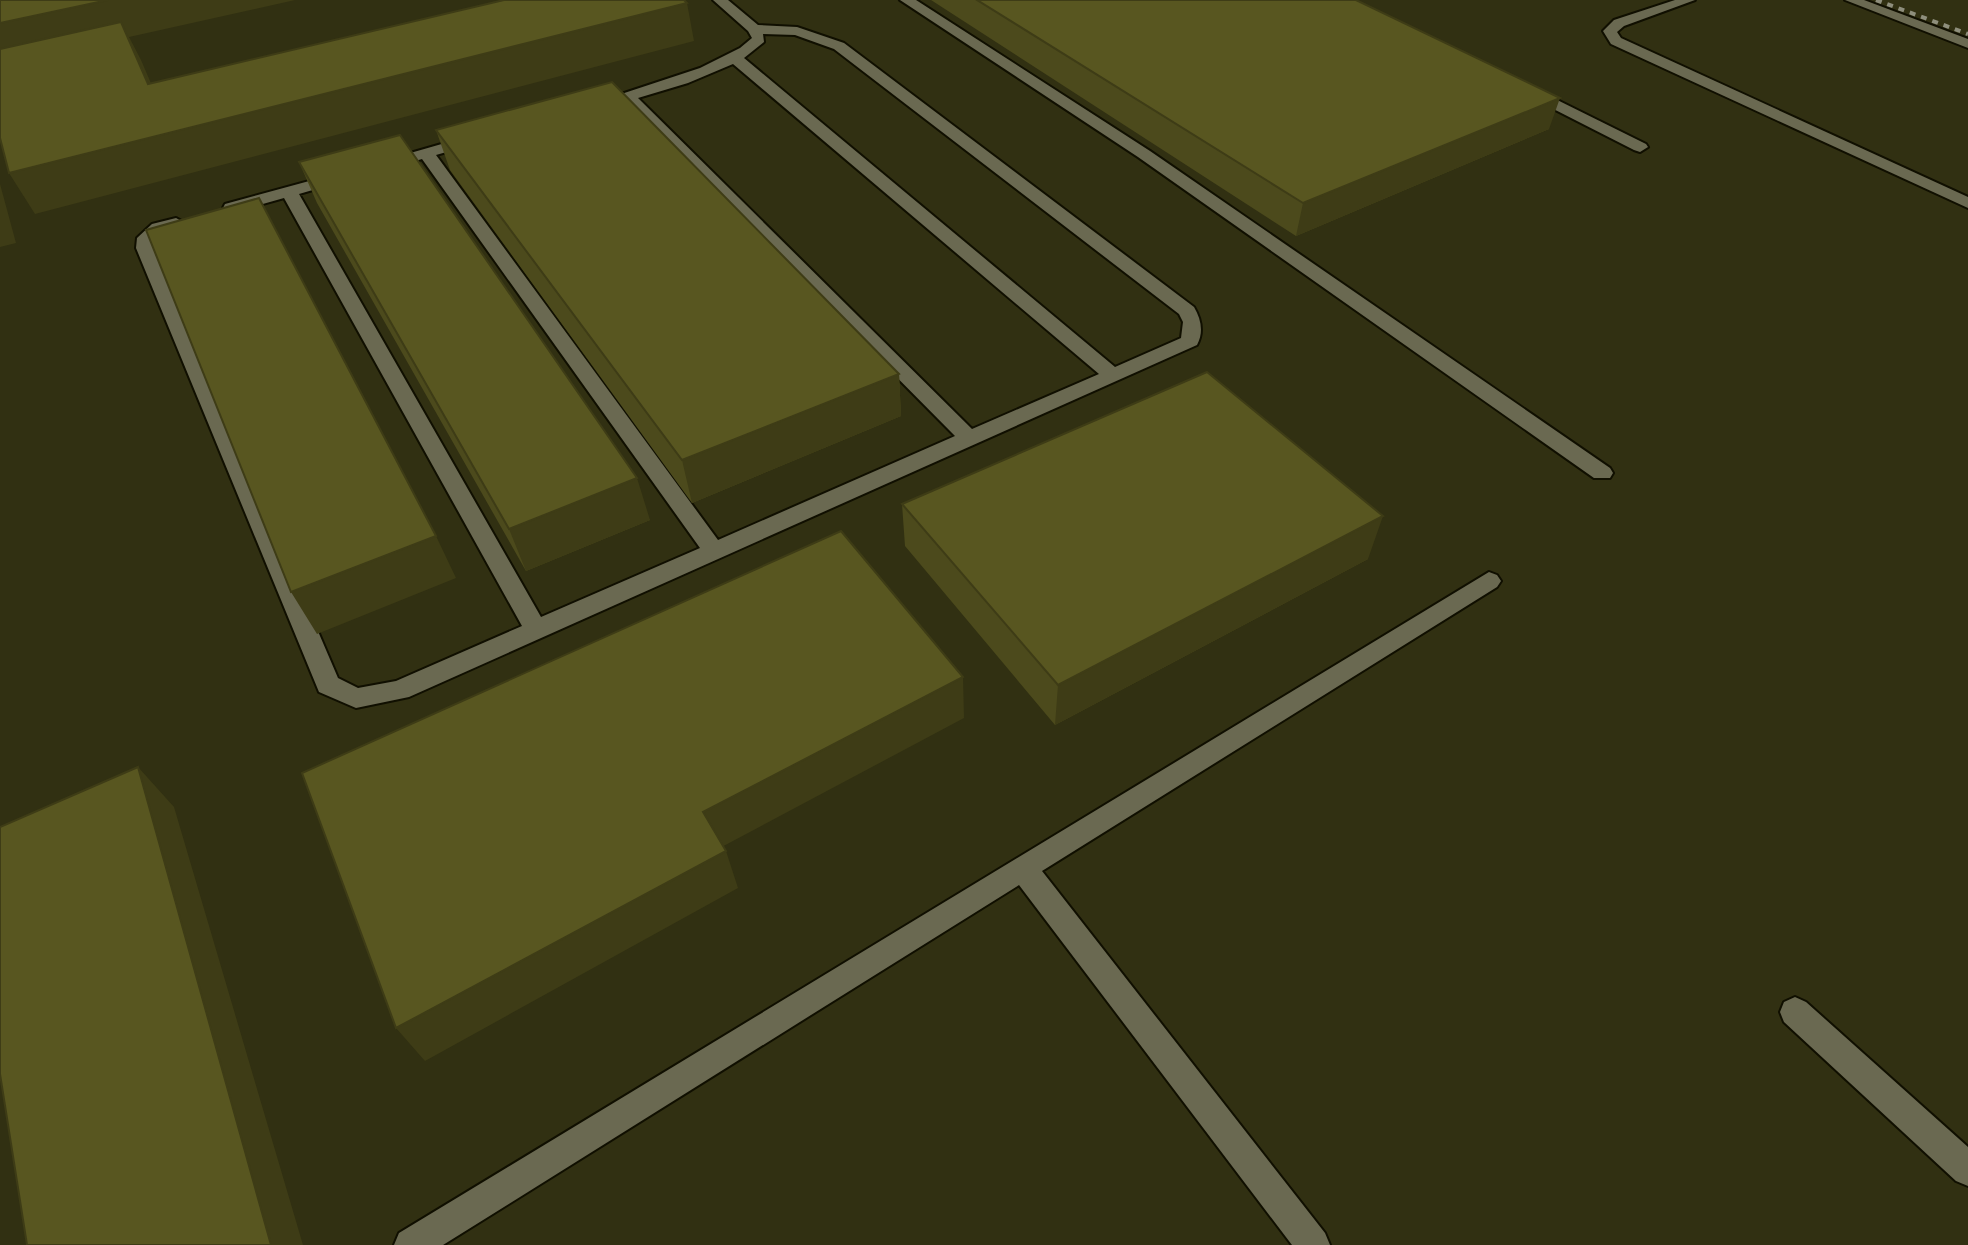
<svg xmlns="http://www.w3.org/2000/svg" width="1968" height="1245" viewBox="0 0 1968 1245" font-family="Commissioner,sans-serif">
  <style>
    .built { fill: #313012 }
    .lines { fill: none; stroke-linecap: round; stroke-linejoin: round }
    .minor-casing { stroke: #100f00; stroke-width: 4 }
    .minor { fill: #6a6951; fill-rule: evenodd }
    .rail { stroke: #8e8e7c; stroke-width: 4; stroke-dasharray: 6 6; stroke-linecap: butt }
    .wall { fill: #4c4a1c }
    .shaded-wall { fill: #3e3c16 }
    .building { fill: #585620; stroke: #3e3c16; stroke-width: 2 }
  </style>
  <rect width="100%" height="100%" fill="#272610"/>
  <path class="built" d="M159,0H1968V1245H0V35Z"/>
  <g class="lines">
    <defs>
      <path id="minor" d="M713,0H728L758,25L797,27L844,43L1194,307C1201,319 1204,332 1197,345L409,697L356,708L319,692L136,248L137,238L152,224L176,218L185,223L155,240L154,248L338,678L358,688L396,681L522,626L284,198L231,213L225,212L223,208L225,204L335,174H347L349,177L347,180L299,194L541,617L700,548L422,159L385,170L377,165L379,162L466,137H478V143L436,155L718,540L955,436L624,102L596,110L588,105L700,68L740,48L752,38L748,31ZM763,34L795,35L834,49L1179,314L1183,322L1181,338L1115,367L744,58L764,42ZM733,64L1099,374L972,429L638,98L688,83Z
        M900,0H916L1150,151L1610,468L1613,473L1610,478H1594L1138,157Z
        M1675,0H1695L1624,26L1617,32L1621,38L1968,197V208L1611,44L1603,31L1614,20Z
        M1845,0H1864L1968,39V48Z
        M1529,86L1646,144L1648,147L1640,152L1634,150L1524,94L1521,91Z
        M1489,572L1497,575L1501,581L1497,587L1042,871L1325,1233L1330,1245H1292L1019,885L443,1245H394L399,1233Z
        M1795,997L1806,1002L1968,1147V1186L1956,1181L1784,1022L1780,1012L1784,1002Z"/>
    </defs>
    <use href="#minor" class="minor-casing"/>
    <use href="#minor" class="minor"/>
    <path class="rail" d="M1876,0L1968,34"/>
  </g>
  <path class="wall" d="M931,0H1356L1549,129L1296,236Z
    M436,130L899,374L901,416L692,503L450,170Z
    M299,162L650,520L526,571L317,203Z
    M902,504L1368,559L1055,725L905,546Z"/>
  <path class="shaded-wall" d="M108,0H295L129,37L141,60L168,123L0,66V23Z
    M687,3L694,41L35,214L9,173Z
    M1560,98L1549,129L1296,236L1303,203Z
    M0,184L16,243L0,247Z
    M899,374L901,416L692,503L682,460Z
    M637,478L650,520L526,571L509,529Z
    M1383,516L1368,559L1055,725L1058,685Z
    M436,536L456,578L317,634L291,592Z
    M963,677L964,718L716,850L703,812Z
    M138,767L174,807L303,1245H271Z
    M726,851L738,888L425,1061L396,1028Z"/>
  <path class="building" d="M0,0H108L0,23Z
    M504,0H684L687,3L9,173L0,138V49L121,22L148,84Z
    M977,0H1356L1560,98L1303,203Z
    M612,82L899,374L682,460L436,130Z
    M400,135L637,478L509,529L299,162Z
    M259,198L436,536L291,592L146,230Z
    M1207,372L1383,516L1058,685L902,504Z
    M841,531L963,677L703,812L726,851L396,1028L302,773Z
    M138,767L271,1245H27L0,1074V827Z"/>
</svg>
